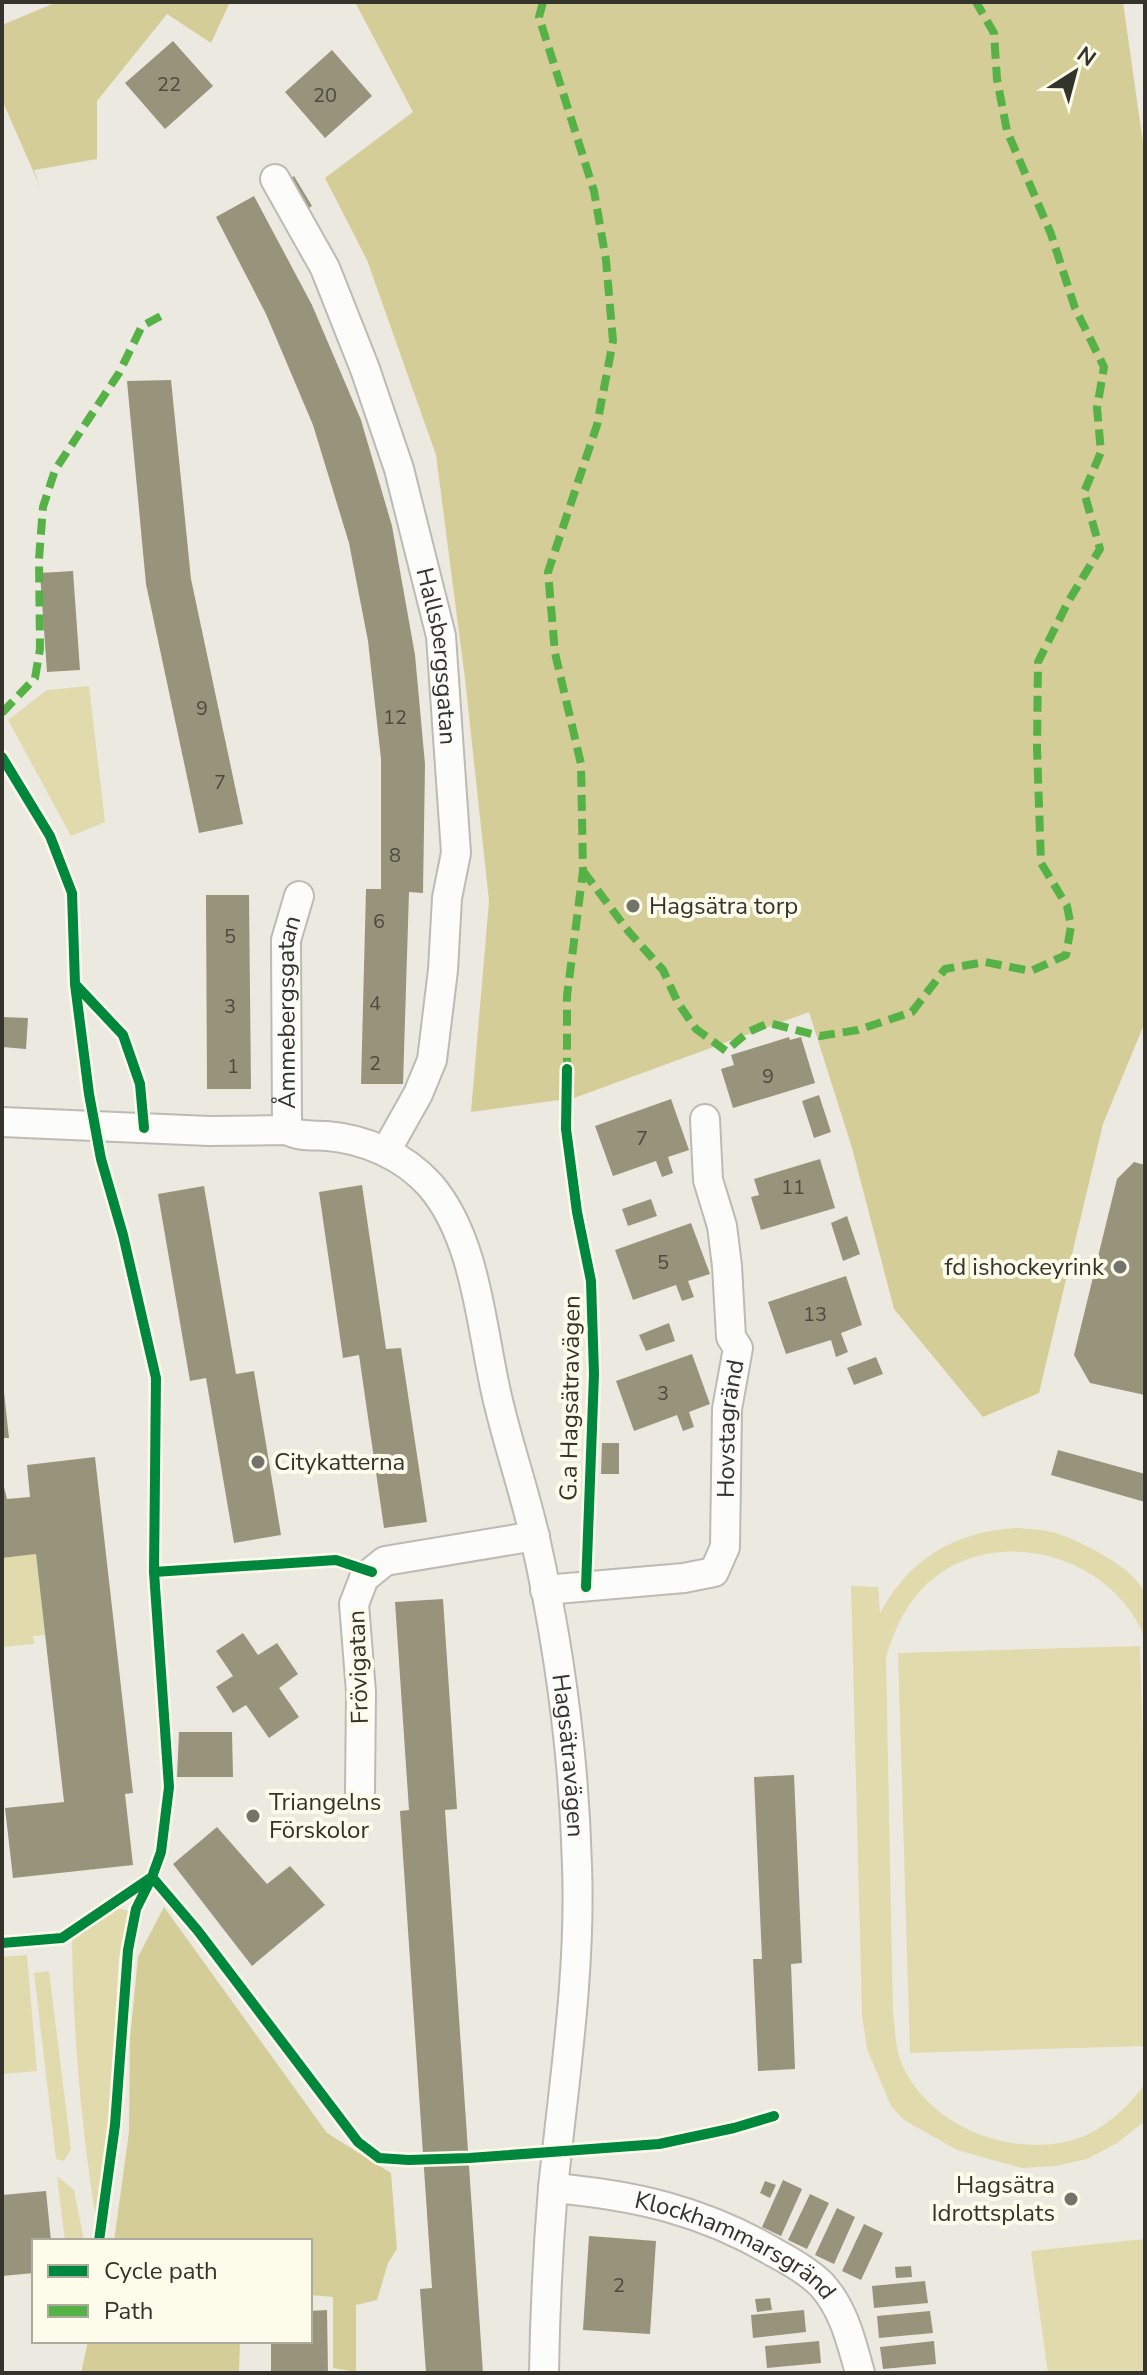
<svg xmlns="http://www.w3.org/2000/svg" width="1147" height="2375" viewBox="0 0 1147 2375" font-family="'Nunito Sans',sans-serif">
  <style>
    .green { fill: #e0daac }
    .forest { fill: #d5cd98 }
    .building { fill: #97947b }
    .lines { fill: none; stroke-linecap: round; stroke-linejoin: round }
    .minor-casing { stroke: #bcbab3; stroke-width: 32 }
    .minor { stroke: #fcfcfa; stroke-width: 28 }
    .quiet { stroke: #56b246; stroke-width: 8; stroke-dasharray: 16 8; stroke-linecap: butt }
    .cycleway-casing { stroke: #fdfbe9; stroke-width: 15 }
    .cycleway { stroke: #00873e; stroke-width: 10 }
    .poi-dot { fill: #74736b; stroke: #fdfbe9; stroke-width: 3 }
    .labels { text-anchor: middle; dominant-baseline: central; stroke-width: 8; stroke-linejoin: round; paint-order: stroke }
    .number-label { font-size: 20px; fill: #4d4b40 }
    .street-label { font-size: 24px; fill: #34332c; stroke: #fdfbe9 }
    .poi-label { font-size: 24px; fill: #34332c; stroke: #fdfbe9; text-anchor: start }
  </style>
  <rect width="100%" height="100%" fill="#eceae0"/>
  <path class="green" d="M89,686L105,822L71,836L8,720L47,690Z
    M1016,1528C1026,1529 1037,1529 1047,1531C1073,1536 1137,1568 1145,1594C1147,1606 1145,1626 1145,1638C1113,1555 996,1522 928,1583C906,1603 894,1630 886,1658L893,2013C895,2027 895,2043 899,2056C922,2125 1012,2161 1079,2138C1106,2128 1128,2107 1145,2084V2121L1117,2143L1087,2159L1056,2166L1022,2168L957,2150L904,2120L891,2106L867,2049L862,2015L851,1586L878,1587L880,1613C910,1558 954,1532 1016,1528Z
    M36,1554L45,1635L33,1636L34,1644L2,1647V1558Z
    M1140,1646L1145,1820V2046L910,2053L898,1653Z
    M116,1907L131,1912L119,1957L106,2173L98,2232C82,2135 73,2037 72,1940Z
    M27,1955L37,2071L2,2074V1957Z
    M49,1971L71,2149L64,2161L56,2159L34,1973Z
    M57,2176L74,2190L84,2241H65Z
    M1145,2239V2373H1048L1031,2251Z"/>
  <path class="forest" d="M57,2H230L211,43L167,14L97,101V159L34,170L41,189L2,100V25Z
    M355,2H1123L1145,157V1022L1103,1124L1039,1393L983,1417L894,1309L852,1148L809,1012L574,1098L471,1112L489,901L465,679L436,455L367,260L325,178L413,112Z
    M164,1907L327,2133L391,2173L397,2249L388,2263L377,2300L356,2305V2372L333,2368V2297L310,2295V2241H114L129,2132L130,2039L138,1957Z
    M88,2341H240L239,2373H81Z"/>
  <path class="building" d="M173,41L213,86L165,129L125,83Z
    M332,50L372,96L325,138L285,92Z
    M294,176L312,206L301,213L283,183Z
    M254,196L312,305L361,420L392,526L415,655L425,764L423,893L409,892L403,1084H361L366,889H381V759L368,641L349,543L313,425L266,314L216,217Z
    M171,380L191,579L243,824L199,833L146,584L127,381Z
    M73,571L80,670L47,672L40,573Z
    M206,895H249L251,1089H207Z
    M2,1017L28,1018L26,1049L2,1047Z
    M789,1037L790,1040L801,1037L815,1083L733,1108L721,1069L734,1065L731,1055Z
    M819,1095L831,1132L814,1138L802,1101Z
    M671,1099L689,1150L668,1157L673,1173L662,1177L656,1161L613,1176L595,1126Z
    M820,1159L835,1208L761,1230L751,1197L759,1195L754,1179Z
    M1134,1162L1145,1165V1395L1090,1383L1074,1355L1117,1179Z
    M362,1185L386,1349L401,1348L427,1522L384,1528L359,1355L343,1358L319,1192Z
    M204,1186L236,1374L254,1371L281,1535L234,1543L206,1378L190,1381L158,1194Z
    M651,1199L657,1216L628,1226L622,1209Z
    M847,1216L860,1254L843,1261L831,1223Z
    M691,1223L710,1274L688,1281L694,1297L682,1301L676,1285L633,1300L615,1250Z
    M846,1276L862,1325L841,1333L848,1352L836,1357L831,1340L786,1354L768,1302Z
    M669,1323L675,1341L646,1351L639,1335Z
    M692,1354L710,1404L689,1412L694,1427L683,1431L677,1415L634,1431L616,1381Z
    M876,1357L883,1374L854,1385L847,1368Z
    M4,1392L9,1438H2V1393Z
    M602,1443H619V1474H601Z
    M1058,1450L1145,1474V1502L1051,1475Z
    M95,1457L133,1793L125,1794L133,1865L13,1878L5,1808L64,1802L36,1554L2,1558V1479L7,1499L30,1497L27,1465Z
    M443,1599L457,1809L445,1810L483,2373H426L420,2289L432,2288L400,1811L409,1810L395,1602Z
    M243,1633L258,1655L277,1643L298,1674L279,1688L299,1717L269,1738L246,1705L233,1713L216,1687L233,1676L216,1651Z
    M179,1732H232L233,1777H177Z
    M794,1775L802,1963L791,1964L795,2069L758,2071L753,1959H762L754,1777Z
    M217,1827L267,1884L290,1866L325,1905L252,1966L173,1864Z
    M783,2180L802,2189L781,2236L762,2227Z
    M765,2181L776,2185L770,2198L760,2193Z
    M46,2191L51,2241H34V2273L2,2276V2195Z
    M810,2194L829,2203L807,2249L788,2240Z
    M837,2208L855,2217L834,2264L815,2255Z
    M864,2224L883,2233L861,2280L842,2271Z
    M589,2236L656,2241L650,2334L583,2330Z
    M911,2266L912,2277L896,2278L895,2267Z
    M925,2281L928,2303L874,2308L872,2286Z
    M770,2298L772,2310L757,2312L755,2299Z
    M327,2310L328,2373H271V2341H310V2311Z
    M804,2310L806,2332L753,2338L751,2315Z
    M930,2311L933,2333L879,2338L877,2316Z
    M819,2341L821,2363L767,2368L765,2346Z
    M934,2341L936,2364L883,2369L880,2347Z"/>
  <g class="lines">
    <defs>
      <g id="minor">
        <path id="s1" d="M275,179L325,268L365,369L399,469L441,636L456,853L447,898L443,970L432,1060L418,1094L386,1151"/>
        <path id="s2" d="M2,1122L209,1131L287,1130C299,1137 313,1135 327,1136C365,1139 404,1156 430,1185C476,1238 481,1326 496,1392C507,1442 524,1489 535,1538C559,1645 574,1756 577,1865C581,1973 564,2081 553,2188C548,2249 545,2311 544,2373"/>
        <path id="s3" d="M287,1130L286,940L299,896"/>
        <path id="s4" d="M545,1590L684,1578L714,1572L725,1547L727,1409L738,1348L731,1337L727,1266L722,1226L708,1180L705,1119"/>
        <path d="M360,1792L361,1692L354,1604L364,1578L385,1561L535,1536"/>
        <path id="s5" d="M553,2188C635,2195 704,2211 775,2253C790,2261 809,2272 821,2284C844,2309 851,2341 860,2373"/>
      </g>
    </defs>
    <use href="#minor" class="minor-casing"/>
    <use href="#minor" class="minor"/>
    <path class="quiet" d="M543,2L539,17L594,191L606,260L613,341L597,425L548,572L555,653L581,764L583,871L567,996V1069
      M2,713L35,678L40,649L39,559L43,507L55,470L119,373L142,326L161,316
      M583,871L629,932L663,970L678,1003L696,1029L726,1051L748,1032L769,1023L820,1036L858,1030L912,1012L945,969L985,962L1031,971L1066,955L1071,926L1067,906L1041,863L1037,748L1038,662L1068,602L1100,549L1084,492L1101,452L1097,408L1104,367L1075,308L1051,234L1007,131L997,79L994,33L976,2"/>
    <defs>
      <path id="cycleway" d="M2,757L50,836L72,893L75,984L89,1094L101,1159L123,1235L156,1378L154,1572L169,1787L161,1852L152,1877L136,1909L128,1950L115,2125L99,2241
        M75,984L123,1035L140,1084L144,1128
        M567,1069L566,1129L577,1212L591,1281L594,1374L586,1587
        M154,1572L336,1560L372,1572
        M2,1943L62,1938L152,1877L198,1931L358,2142L379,2158L409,2160L469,2158L659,2144L734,2128L774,2116"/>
    </defs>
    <use href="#cycleway" class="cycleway-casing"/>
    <use href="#cycleway" class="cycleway"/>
  </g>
  <g class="poi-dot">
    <circle cx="633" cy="906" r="8"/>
    <circle cx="1120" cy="1267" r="8"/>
    <circle cx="258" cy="1462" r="8"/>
    <circle cx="253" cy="1816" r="8"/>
    <circle cx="1071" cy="2199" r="8"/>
  </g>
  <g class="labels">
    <g class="number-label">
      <text x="169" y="84">22</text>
      <text x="325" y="95">20</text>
      <text x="202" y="708">9</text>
      <text x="395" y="717">12</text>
      <text x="220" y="782">7</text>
      <text x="395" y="855">8</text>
      <text x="379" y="921">6</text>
      <text x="230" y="936">5</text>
      <text x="375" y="1003">4</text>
      <text x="230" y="1006">3</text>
      <text x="375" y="1063">2</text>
      <text x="233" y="1066">1</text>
      <text x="768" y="1076">9</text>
      <text x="642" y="1138">7</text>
      <text x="793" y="1187">11</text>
      <text x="663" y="1262">5</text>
      <text x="815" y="1314">13</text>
      <text x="663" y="1393">3</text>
      <text x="619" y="2285">2</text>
    </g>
    <g class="street-label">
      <text stroke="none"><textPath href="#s1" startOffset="508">Hallsbergsgatan</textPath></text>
      <text stroke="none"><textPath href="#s3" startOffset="118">Åmmebergsgatan</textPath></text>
      <text transform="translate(570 1398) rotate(-89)">G.a Hagsätravägen</text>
      <text stroke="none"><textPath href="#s4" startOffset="316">Hovstagränd</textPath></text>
      <text transform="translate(358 1667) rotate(-92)">Frövigatan</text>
      <text stroke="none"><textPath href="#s2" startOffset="1034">Hagsätravägen</textPath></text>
      <text stroke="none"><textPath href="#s5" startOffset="194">Klockhammarsgränd</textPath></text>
    </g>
    <g class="poi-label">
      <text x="649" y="906">Hagsätra torp</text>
      <text x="1104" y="1267" text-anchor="end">fd ishockeyrink</text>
      <text x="274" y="1462">Citykatterna</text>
      <text x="269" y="1802">Triangelns<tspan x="269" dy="28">Förskolor</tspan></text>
      <text x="1055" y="2185" text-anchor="end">Hagsätra<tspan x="1055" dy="28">Idrottsplats</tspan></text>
    </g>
  </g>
  <rect width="1147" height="2375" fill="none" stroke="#34332c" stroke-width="8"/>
  <rect x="32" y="2239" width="280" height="104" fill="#fdfbe9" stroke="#adab9d" stroke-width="2"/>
  <rect x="48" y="2265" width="40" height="12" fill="#00873e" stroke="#adab9d" stroke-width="2"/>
  <text x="104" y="2279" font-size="24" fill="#34332c">Cycle path</text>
  <rect x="48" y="2305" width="40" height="12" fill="#56b246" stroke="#adab9d" stroke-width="2"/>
  <text x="104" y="2319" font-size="24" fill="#34332c">Path</text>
  <g transform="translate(1075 72) rotate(36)" stroke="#fdfbe9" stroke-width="6" paint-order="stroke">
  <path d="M0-6L14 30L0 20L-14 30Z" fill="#34332c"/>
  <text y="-12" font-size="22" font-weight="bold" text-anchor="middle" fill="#34332c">N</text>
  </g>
</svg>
